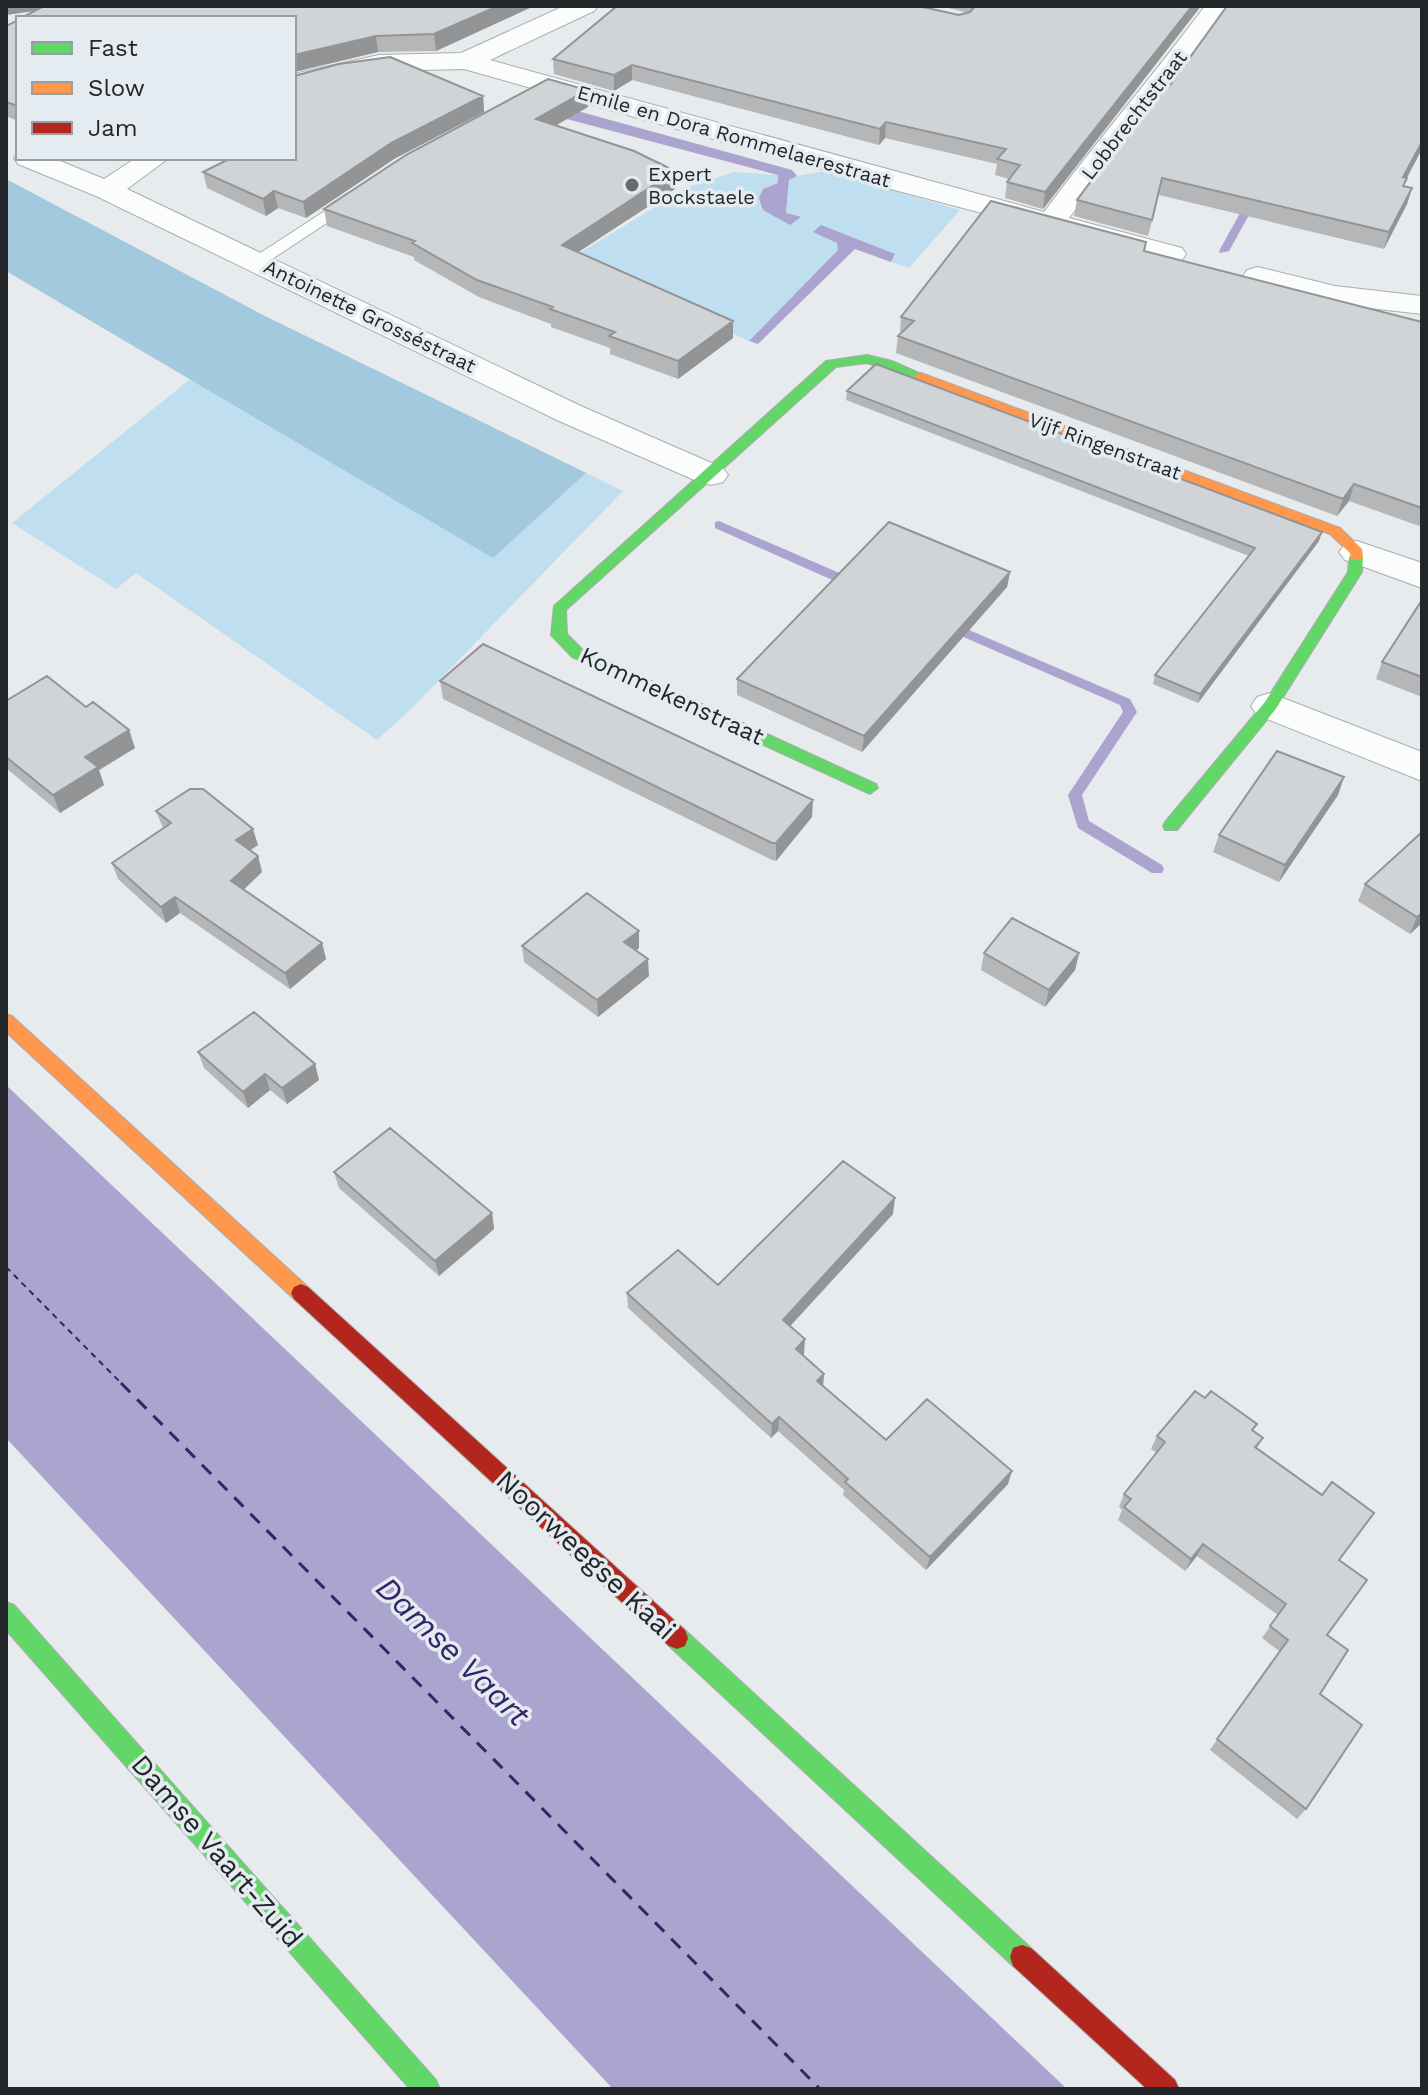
<svg xmlns="http://www.w3.org/2000/svg" width="1428" height="2095" viewBox="0 0 1428 2095" font-family="'Work Sans',sans-serif">
  <style>
    .green { fill: #bfdef0 }
    .forest { fill: #a3c9df }
    .water { fill: #aaa4ce }
    .lines { fill: none; stroke-linecap: round; stroke-linejoin: round }
    .stream { fill: #aaa4ce; fill-rule: evenodd }
    .ferry-far1 { stroke: #372369; stroke-width: 2; stroke-dasharray: 6 5; stroke-linecap: butt }
    .ferry { stroke: #372369; stroke-width: 3; stroke-dasharray: 13 10; stroke-linecap: butt }
    .lane-casing { stroke: #aaadaf; stroke-width: 2 }
    .street-casing { stroke: #aaadaf; stroke-width: 2 }
    .fast-casing { stroke: #aaadaf; stroke-width: 2 }
    .slow-casing { stroke: #aaadaf; stroke-width: 2 }
    .jam-casing { stroke: #aaadaf; stroke-width: 2 }
    .lane { fill: #fbfcfc; fill-rule: evenodd }
    .street { fill: #fbfcfc; fill-rule: evenodd }
    .fast { fill: #63d668; fill-rule: evenodd }
    .slow { fill: #ff974d; fill-rule: evenodd }
    .jam { fill: #b3261e; fill-rule: evenodd }
    .wall { fill: #b4b6b8 }
    .shaded-wall { fill: #929496 }
    .building { fill: #d1d4d6; stroke: #929496; stroke-width: 2 }
    .poi-dot { fill: #686b6d; stroke: #e4ecf1; stroke-width: 3 }
    .labels { text-anchor: middle; dominant-baseline: central; stroke-width: 7; stroke-linejoin: round; paint-order: stroke }
    .far-street-label { font-size: 20px; fill: #232628; stroke: #e4ecf1 }
    .far-poi-label { font-size: 20px; fill: #232628; stroke: #e4ecf1; text-anchor: start }
    .street-label { font-size: 24px; fill: #232628; stroke: #e4ecf1 }
    .near-street-label { font-size: 28px; fill: #232628; stroke: #e4ecf1 }
    .near-water-label { font-size: 32px; font-style: italic; fill: #372369; stroke: #e4ecf1 }
  </style>
  <rect width="100%" height="100%" fill="#e7ebee"/>
  <path class="green" d="M826,171L960,210L909,268L891,262L895,255L837,243L839,250L749,341L568,260L688,187L734,172L778,175V183L763,189V210L800,218L786,213L789,180L797,176Z
    M267,317L623,491L409,711L377,740L136,573L116,589L12,523Z"/>
  <path class="forest" d="M6,179L267,317L586,473L493,558L6,271Z"/>
  <path class="water" d="M541,101L792,170L797,176L789,180L786,213L801,217L790,225L763,210L759,198L763,189L778,183V175L529,109Z
    M821,225L895,254L891,262L855,249L758,344L749,341L838,250L837,243L813,232Z
    M6,1085L1067,2089H613L6,1438Z"/>
  <g class="lines">
    <path class="stream" d="M1249,203L1254,206L1229,251L1220,253L1219,251L1244,206Z
      M719,521L858,581L860,584L853,588L848,587L715,528V522Z
      M948,621L1130,699L1137,712L1082,795L1089,821L1162,865L1164,869L1162,873H1152L1078,828L1068,795L1123,712L1120,705L943,628V622Z"/>
    <path class="ferry-far1" d="M6,1267L123,1385"/>
    <path class="ferry" d="M121,1383L820,2089"/>
    <defs>
      <path id="lane" d="M354,192L363,197L360,201L263,265L257,266L248,261Z"/>
      <path id="street" d="M564,6H598L594,11L490,60L1044,212C1096,142 1153,76 1205,6H1231L1164,99L1138,125L1069,218L1182,248L1186,254L1182,260L1171,263L1160,260L887,188L464,69L379,71L341,77L294,91V74L379,55L461,53Z
        M18,152V158H53L104,179L136,158H169L127,189L583,407L723,468L728,475L723,482L711,485L699,482L559,421L96,196L18,164L14,158Z
        M1258,267L1335,286L1422,296V314L1335,304L1247,282L1243,276L1247,270Z
        M1357,541L1422,563V588L1345,560L1339,552L1345,544Z
        M1270,693L1422,752V781L1257,715L1251,706L1257,697Z"/>
      <path id="fast" d="M867,355L892,361L928,377L921,381L867,363L836,367L566,610L567,634L582,649L876,784L878,788L870,794L572,657L551,635L554,606L826,361Z
        M1356,552L1363,557L1362,572L1275,710L1177,830H1165L1163,826L1165,822L1265,702L1348,572L1349,557Z
        M6,1602L14,1605L436,2080L440,2089H410L6,1630Z
        M677,1627L685,1630L1031,1948L1034,1957L1031,1966L1022,1969L1013,1966L669,1646L666,1638L669,1630Z"/>
      <path id="slow" d="M921,373L1340,528L1362,549L1363,557L1361,560H1351L1350,553L1330,534L916,380V374Z
        M6,1014L12,1016L308,1287L311,1293L308,1299L301,1302L294,1299L6,1032Z"/>
      <path id="jam" d="M301,1284L308,1287L685,1630L688,1638L685,1646L677,1649L669,1646L294,1299L291,1293L294,1287Z
        M1022,1945L1031,1948L1175,2080L1179,2089H1147L1013,1966L1010,1957L1013,1948Z"/>
    </defs>
    <use href="#lane" class="lane-casing"/>
    <use href="#street" class="street-casing"/>
    <use href="#fast" class="fast-casing"/>
    <use href="#slow" class="slow-casing"/>
    <use href="#jam" class="jam-casing"/>
    <use href="#lane" class="lane"/>
    <use href="#street" class="street"/>
    <use href="#fast" class="fast"/>
    <use href="#slow" class="slow"/>
    <use href="#jam" class="jam"/>
  </g>
  <path class="wall" d="M6,6H534L436,51L378,52L294,72V18L35,11L6,15Z
    M941,6H1201L1043,209L1005,198L1007,182L1009,179L995,175L997,164L885,138L879,145L632,80L614,91L554,74L553,59L959,15L968,13Z
    M18,20V121L6,116V26Z
    M1170,85L1422,149L1407,178L1404,186L1412,188L1407,204L1384,249L1159,195L1148,236L1074,216L1077,200Z
    M483,96L484,112L394,159L306,218L278,208L266,216L207,188L203,172Z
    M588,107L555,126L675,189L578,252L733,338L678,379L610,354V348L551,327V324L479,297L414,260V257L327,226L324,209Z
    M1144,251L1422,322V527L1349,501L1337,516L896,353L898,336L900,334L901,317Z
    M847,391L1319,541L1198,703L1153,684L1155,675L1249,556L846,400Z
    M1010,572L1007,587L862,752L737,695V679Z
    M1422,600V697L1376,679L1382,662Z
    M440,681L812,817L776,861L772,860L443,699Z
    M6,701L86,707L129,730L135,748L99,770L104,785L60,813L6,768Z
    M1344,777L1338,795L1279,882L1213,852L1219,835Z
    M156,811L258,845L250,850L258,856L262,872L244,889L322,943L326,959L290,989L180,913L166,923L118,879L112,863L163,828Z
    M1422,832V923L1410,934L1358,901L1365,884Z
    M639,931V948L636,950L649,976L598,1017L524,962L522,946Z
    M984,953H1079L1075,970L1045,1007L981,970Z
    M198,1052L315,1064L319,1080L287,1104L270,1090L248,1108L204,1068Z
    M334,1172L492,1213L494,1229L439,1276L339,1188Z
    M893,1214L790,1326L804,1354L803,1355L823,1386L886,1440L1008,1484L926,1570L843,1495L844,1490L778,1431L771,1438L628,1308L627,1293L718,1285Z
    M1205,1398L1257,1424L1253,1430L1263,1438L1257,1448L1340,1560L1327,1635L1306,1809L1297,1819L1210,1750L1279,1651L1262,1638L1278,1615L1197,1556L1185,1571L1118,1520L1122,1510L1119,1507L1124,1494L1157,1453L1151,1449L1157,1436Z"/>
  <path class="shaded-wall" d="M6,6H65L6,15Z
    M498,6H534L436,51L434,34Z
    M1192,6H1201L1043,209L1045,192Z
    M376,36L378,52L294,72V55Z
    M632,65V80L614,91V75Z
    M587,90L588,107L537,136L536,119Z
    M483,96L484,112L394,159L306,218L303,202L391,143Z
    M886,122L885,138L879,145L880,129Z
    M1422,142V149L1398,194L1403,177Z
    M675,171V189L563,262L562,245Z
    M1412,188L1407,204L1384,249L1389,232Z
    M274,191L278,208L266,216L263,199Z
    M733,321V338L678,379V361Z
    M1354,484L1349,501L1337,516L1343,499Z
    M1322,532L1319,541L1198,703L1200,694Z
    M1010,572L1007,587L862,752L864,736Z
    M129,730L135,748L99,770L104,785L60,813L53,795L85,757Z
    M1344,777L1338,795L1279,882L1285,865Z
    M813,800L812,817L776,861V843Z
    M253,829L258,845L240,857L236,840Z
    M258,856L262,872L236,897L231,881Z
    M175,897L180,913L166,923L161,907Z
    M1422,913V923L1410,934L1417,917Z
    M639,931V948L625,959L624,942Z
    M322,943L326,959L290,989L285,973Z
    M1079,953L1075,970L1045,1007L1049,990Z
    M648,959L649,976L598,1017L597,1000Z
    M315,1064L319,1080L287,1104L282,1088Z
    M265,1074L270,1090L248,1108L243,1092Z
    M895,1198L893,1214L782,1335L783,1320Z
    M492,1213L494,1229L439,1276L435,1261Z
    M805,1339L804,1354L795,1363L796,1349Z
    M824,1374L823,1389L817,1381Z
    M779,1417L778,1431L771,1438L772,1424Z
    M1012,1471L1008,1484L926,1570L930,1557Z
    M1203,1544L1197,1556L1185,1571L1191,1559Z"/>
  <path class="building" d="M44,6H498L434,34L376,36L294,55V18H21Z
    M617,6H918L959,15L970,12L975,6H1192L1045,192L1007,182L1020,165L997,159L1006,149L886,122L880,129L632,65L614,75L553,59Z
    M1227,6H1422V142L1403,177L1407,178L1403,186L1412,188L1389,232L1162,178L1152,220L1077,200L1143,111L1170,85Z
    M18,20V106L6,102V26Z
    M390,57L483,96L391,143L303,202L274,191L263,199L203,172L231,158H294V76L339,64Z
    M548,79L587,90L536,119L634,151L675,171L562,245L733,321L678,361L609,336L615,332L550,309L553,307L477,280L412,243L415,241L324,209L406,155Z
    M991,201L1146,242L1144,251L1422,322V508L1354,484L1343,499L898,336L914,321L901,317Z
    M876,364L1322,532L1200,694L1155,675L1255,548L847,391Z
    M889,522L1010,572L864,736L737,679Z
    M1422,600V677L1382,662Z
    M483,644L813,800L776,843H772L440,681Z
    M47,676L86,707L93,702L129,730L85,757L98,767L53,795L6,757V701Z
    M1277,751L1344,777L1285,865L1219,835Z
    M190,789H203L253,829L236,840L258,856L231,881L322,943L285,973L175,897L161,907L112,863L171,823L156,811Z
    M1422,832V913L1417,917L1365,884Z
    M587,893L639,931L624,942L648,959L597,1000L522,946Z
    M1012,918L1079,953L1049,990L984,953Z
    M254,1012L315,1064L282,1088L265,1074L243,1092L198,1052Z
    M390,1128L492,1213L435,1261L334,1172Z
    M843,1161L895,1198L783,1320L805,1339L796,1349L824,1374L817,1381L886,1440L927,1399L1012,1471L930,1557L845,1482L848,1479L779,1417L772,1424L627,1293L678,1250L718,1285Z
    M1195,1391L1205,1398L1211,1391L1257,1424L1252,1430L1263,1438L1255,1447L1322,1495L1332,1482L1374,1513L1339,1560L1367,1580L1327,1635L1348,1650L1320,1694L1362,1725L1306,1809L1217,1739L1288,1640L1270,1626L1286,1604L1203,1544L1191,1559L1124,1507L1131,1499L1124,1494L1165,1442L1157,1436Z"/>
  <circle class="poi-dot" cx="632" cy="185" r="8"/>
  <g class="labels">
    <g class="far-street-label">
      <text transform="translate(1134 115) rotate(-52)">Lobbrechtstraat</text>
      <text transform="translate(734 136) rotate(16)">Emile en Dora Rommelaerestraat</text>
      <text transform="translate(370 316) rotate(26)">Antoinette Grosséstraat</text>
      <text transform="translate(1105 446) rotate(20)">Vijf Ringenstraat</text>
    </g>
    <g class="far-poi-label">
      <text x="648" y="174">Expert<tspan x="648" dy="23">Bockstaele</tspan></text>
    </g>
    <g class="street-label">
      <text transform="translate(672 696) rotate(25)">Kommekenstraat</text>
    </g>
    <g class="near-street-label">
      <text transform="translate(586 1555) rotate(43)">Noorweegse Kaai</text>
      <text transform="translate(217 1851) rotate(49)">Damse Vaart-Zuid</text>
    </g>
    <g class="near-water-label">
      <text transform="translate(453 1651) rotate(44)">Damse Vaart</text>
    </g>
  </g>
  <rect width="1428" height="2095" fill="none" stroke="#232628" stroke-width="16"/>
  <rect x="16" y="16" width="280" height="144" fill="#e4ecf1" stroke="#979da1" stroke-width="2"/>
  <rect x="32" y="42" width="40" height="12" fill="#63d668" stroke="#979da1" stroke-width="2"/>
  <text x="88" y="56" font-size="24" fill="#232628">Fast</text>
  <rect x="32" y="82" width="40" height="12" fill="#ff974d" stroke="#979da1" stroke-width="2"/>
  <text x="88" y="96" font-size="24" fill="#232628">Slow</text>
  <rect x="32" y="122" width="40" height="12" fill="#b3261e" stroke="#979da1" stroke-width="2"/>
  <text x="88" y="136" font-size="24" fill="#232628">Jam</text>
</svg>
